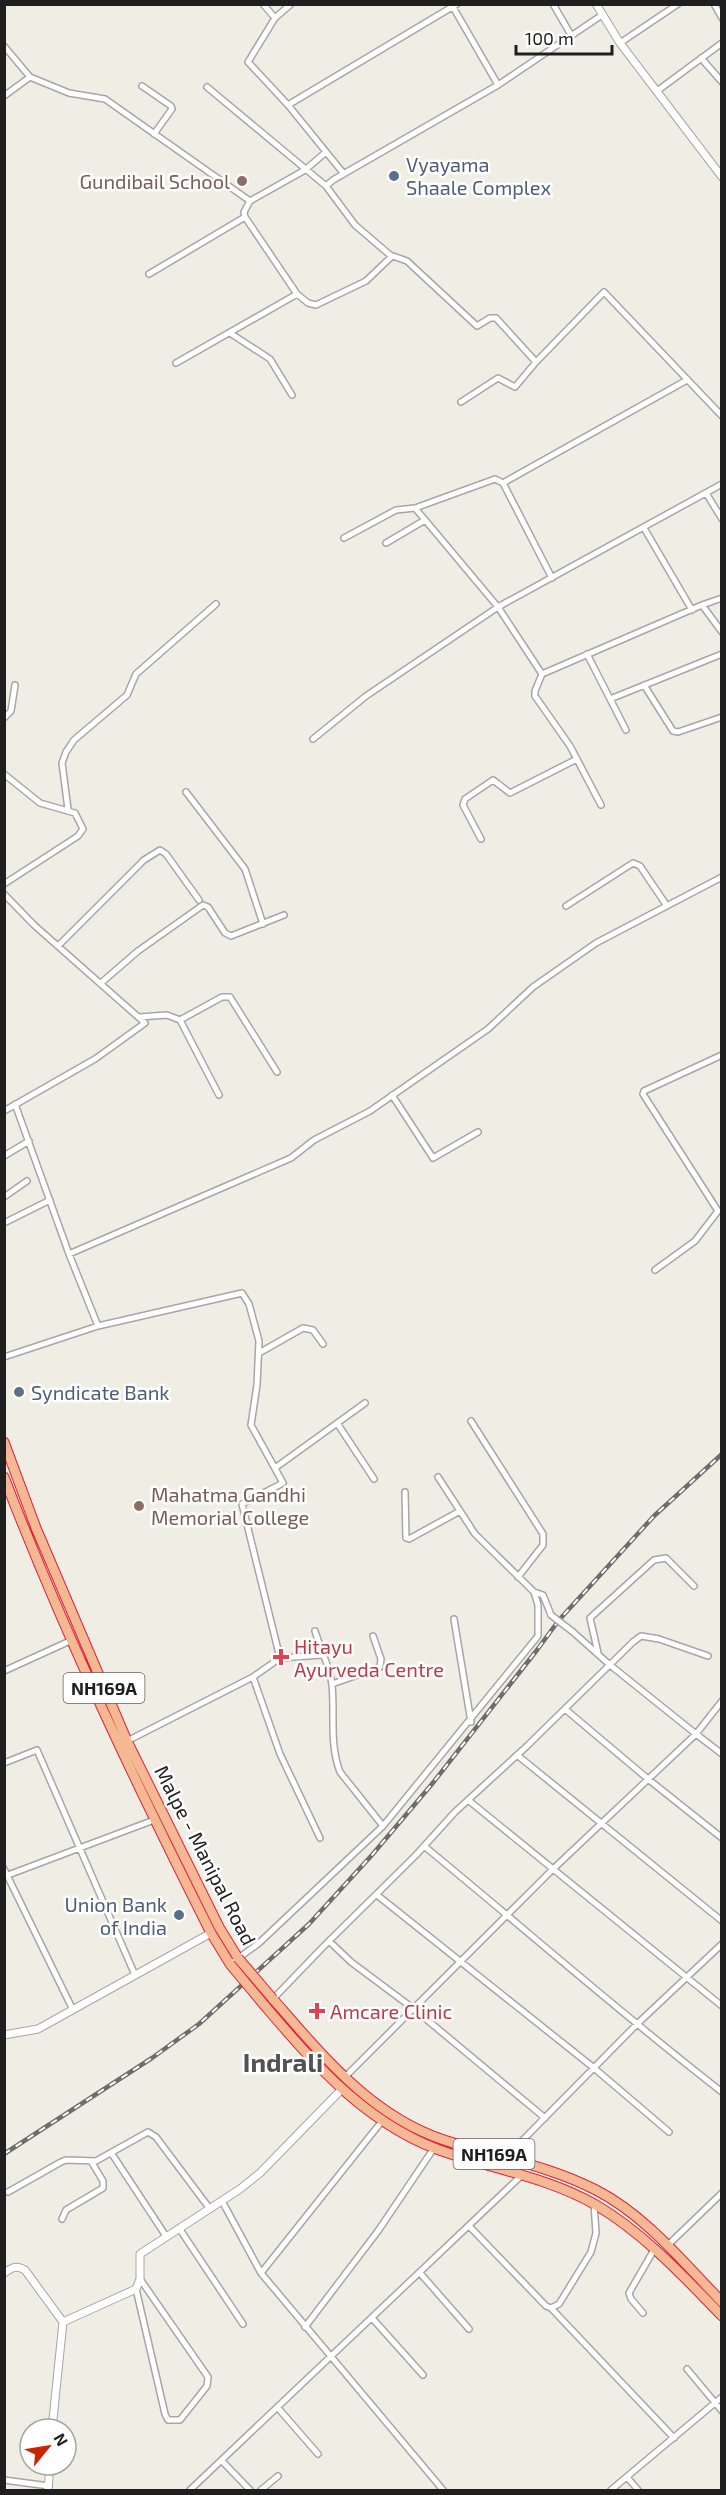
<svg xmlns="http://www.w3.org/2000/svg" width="726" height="2495" viewBox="0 0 726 2495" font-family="'Exo 2',sans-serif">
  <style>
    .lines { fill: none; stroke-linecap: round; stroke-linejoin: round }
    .minor-casing { stroke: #a6a6a6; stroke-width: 8 }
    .tertiary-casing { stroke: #a6a6a6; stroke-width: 9 }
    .trunk-casing { stroke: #e11e40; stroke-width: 11 }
    .minor { stroke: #fff; stroke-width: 5 }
    .tertiary { stroke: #fff; stroke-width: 7 }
    .trunk { stroke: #f4b892; stroke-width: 9 }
    .rail-casing { stroke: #6d6d6d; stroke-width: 4.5 }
    .rail { stroke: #fff; stroke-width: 2; stroke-dasharray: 7; stroke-linecap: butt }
    .minor-bridge-casing { stroke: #a6a6a6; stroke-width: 8; stroke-linecap: butt }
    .trunk-bridge-casing { stroke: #e11e40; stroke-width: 11; stroke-linecap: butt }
    .minor-bridge { stroke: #fff; stroke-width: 5 }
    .trunk-bridge { stroke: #f4b892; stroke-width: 9 }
    .service-dot { fill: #5c6f8a; stroke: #fff; stroke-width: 2 }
    .education-dot { fill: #8d6e63; stroke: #fff; stroke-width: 2 }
    .health-dot { fill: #e0444e; stroke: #fff; stroke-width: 2 }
    .labels { text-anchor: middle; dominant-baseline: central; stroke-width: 5; stroke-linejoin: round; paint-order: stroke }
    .shield { fill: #fff; stroke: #626262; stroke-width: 1.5 }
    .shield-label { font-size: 18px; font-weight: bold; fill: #1f1f1f }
    .service-label { font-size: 20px; fill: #4e5e75; stroke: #fff; text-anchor: start }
    .education-label { font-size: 20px; fill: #785e54; stroke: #fff; text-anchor: end }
    .health-label { font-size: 20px; fill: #be3a42; stroke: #fff; text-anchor: start }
    .street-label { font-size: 20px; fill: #1f1f1f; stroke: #fff }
    .district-label { font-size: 26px; font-weight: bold; fill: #525252; stroke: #fff }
  </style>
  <rect width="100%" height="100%" fill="#f0eee4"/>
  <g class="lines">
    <defs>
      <path id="minor" d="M263,4L275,18
        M291,4L275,18L248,62L288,105L344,174
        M553,4L571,35
        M714,4L722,18
        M453,7L498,85
        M602,15L498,85L333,180L326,186L355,225L390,255L407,261L477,326L490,318H496L536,362L604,292L722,416
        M620,43L678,4
        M4,46L30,77L69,93L105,99L250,201L305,170L326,152
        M701,58L722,82
        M142,86L171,106L172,109L154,134
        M207,87L326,186
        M657,91L722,43
        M4,96L30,77
        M288,105L457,4
        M149,274L245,217
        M297,294L308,303L316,305L366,281L392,256
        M230,333L270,359L292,395
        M176,363L297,294L245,217L244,212L250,201
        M461,402L498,378L515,387L536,362
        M503,483L687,380
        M706,493L722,519
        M415,508L498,607L542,674L702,605
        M644,528L692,610
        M344,538L396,510L415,508L495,479L503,483L552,578
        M386,543L425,520
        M722,598L702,605L722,632
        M587,654L626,730
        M542,674L535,691V696L570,746L601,805
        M644,685L673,731L678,732L722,717
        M610,699L722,654
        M4,718L11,711L15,685
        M313,739L366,696L498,607L722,484
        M4,774L40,803L75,813L83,829L78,836L4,884
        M186,792L245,869L263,924
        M68,809L62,763L66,752L74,740L127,695L136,674L216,604
        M481,839L463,805L465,799L493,780L510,793L577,759
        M4,894L34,925L145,1023L95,1059L4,1111
        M566,906L633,863L640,866L667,906
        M58,946L144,860L160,850L166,854L199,900
        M101,983L138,951L203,905L208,907L225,933L231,936L284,915
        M139,1017L167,1015L180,1020L219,1095
        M180,1020L222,997H230L277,1072
        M392,1095L433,1158L478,1132
        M15,1104L69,1254L98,1326
        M4,1156L29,1141
        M4,1197L27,1181
        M4,1223L50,1200
        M69,1254L291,1158L314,1140L370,1111L488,1029L533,987L596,943L722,877
        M655,1270L695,1241L718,1211L643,1094L644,1091L722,1055
        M259,1353L303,1328L313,1330L323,1344
        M4,1357L98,1326L242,1293L249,1304L259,1341L257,1385L251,1425L283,1483L242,1504L280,1658L253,1677L127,1741
        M471,1421L543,1534V1545L518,1577
        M337,1423L374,1479
        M275,1468L365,1403
        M405,1492L406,1538L409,1539L460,1511
        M534,1592L543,1595L551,1615
        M454,1619L471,1722
        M315,1631C320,1648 330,1667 332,1685C335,1714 329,1743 340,1772L383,1826
        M573,1632L610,1665L696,1734L722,1701
        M598,1653L590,1618L654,1560L666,1558L694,1586
        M280,1658L322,1655
        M4,1671L72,1640
        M253,1677L280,1754L320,1838
        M332,1684L380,1667L381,1659L373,1636
        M565,1709L648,1779L722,1838
        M517,1755L722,1921
        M4,1763L37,1750L135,1975
        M468,1800L722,2006
        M424,1846C524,1928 620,2013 722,2092
        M4,1869L73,2010
        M8,1875L154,1820
        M377,1895L594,2068L669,2132
        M329,1941L351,1962L414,2009L545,2118
        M230,1964L258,1944L383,1826L538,1636V1605L534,1592L475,1534L438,1477
        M272,2000L324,1946L416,1855L455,1812L527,1746L633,1642L641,1636L659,1639L708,1656
        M344,2078L551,1871L696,1734L722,1754
        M112,2154L166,2236
        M510,2159L513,2150L636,2025L722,1944
        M8,2192L61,2162L66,2160L96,2161L148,2132L156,2137L210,2209
        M222,2201L261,2273L443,2490
        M62,2219L66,2210L103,2188V2181L91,2161
        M469,2226L546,2306L551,2308L559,2304L591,2252L596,2233L594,2204
        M179,2228L243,2324
        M667,2246L722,2193
        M261,2273L382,2121
        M420,2273L469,2329
        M136,2289L165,2414L168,2420H180L207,2386L208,2377L140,2279
        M551,2308L674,2438
        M643,2313L631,2299L629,2293L655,2248
        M372,2318L423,2375
        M305,2327L378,2231L434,2148
        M687,2369L722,2411
        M278,2408L318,2454
        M222,2461L250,2490
        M627,2477L638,2490
        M4,2480L49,2486
        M190,2490L522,2175
        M261,2490L278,2476
        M611,2490L722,2397"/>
      <path id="tertiary" d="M596,4L620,43L722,177
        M4,2035L38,2029L211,1933
        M4,2273C13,2267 16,2265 25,2270L63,2322L52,2429
        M63,2322L136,2289L140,2279V2254L240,2189L260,2173L341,2090
        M48,2490L50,2465"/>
      <path id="trunk" d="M4,1442L36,1528L127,1741L219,1927L238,1958
        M4,1477C64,1633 136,1784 211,1933L230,1964
        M273,1999C322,2055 371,2116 444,2140C495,2157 548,2165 596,2190C645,2215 683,2262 722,2302
        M265,2006C317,2067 371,2129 451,2154C499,2170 551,2179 596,2205C645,2234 683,2276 722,2316"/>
    </defs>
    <use href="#minor" class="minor-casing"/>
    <use href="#tertiary" class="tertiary-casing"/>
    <use href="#trunk" class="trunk-casing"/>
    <use href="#minor" class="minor"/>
    <use href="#tertiary" class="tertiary"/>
    <use href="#trunk" class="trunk"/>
    <defs>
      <path id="rail" d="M4,2154L152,2058L199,2024L309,1924L372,1855L432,1784L537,1650L559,1620L654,1516L722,1454"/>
    </defs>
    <use href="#rail" class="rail-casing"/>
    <use href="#rail" class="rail"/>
    <defs>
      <path id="minor-bridge" d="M551,1615L573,1632"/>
      <path id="trunk-bridge" d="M238,1958L273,1999
        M230,1964L265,2006"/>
    </defs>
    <use href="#minor-bridge" class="minor-bridge-casing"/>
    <use href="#trunk-bridge" class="trunk-bridge-casing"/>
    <use href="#minor-bridge" class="minor-bridge"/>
    <use href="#trunk-bridge" class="trunk-bridge"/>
  </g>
  <g class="service-dot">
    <circle cx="394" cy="176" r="6"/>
    <circle cx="19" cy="1392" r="6"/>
    <circle cx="179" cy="1915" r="6"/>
  </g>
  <g class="education-dot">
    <circle cx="242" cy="181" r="6"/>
    <circle cx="139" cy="1506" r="6"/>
  </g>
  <g class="health-dot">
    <path d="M278 1648h6v6h6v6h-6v6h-6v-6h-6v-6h6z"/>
    <path d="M314 2002h6v6h6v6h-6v6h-6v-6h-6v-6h6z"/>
  </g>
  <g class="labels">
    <g class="shield">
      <rect x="63.5" y="1673" width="81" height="30" rx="4.5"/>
      <rect x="453.5" y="2139" width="81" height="30" rx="4.5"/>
    </g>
    <g class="shield-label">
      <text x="104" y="1688">NH169A</text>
      <text x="494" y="2154">NH169A</text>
    </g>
    <g class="service-label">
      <text x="406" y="164">Vyayama<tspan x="406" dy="23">Shaale Complex</tspan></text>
      <text x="31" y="1392">Syndicate Bank</text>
      <text x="167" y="1904" text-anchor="end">Union Bank<tspan x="167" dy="23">of India</tspan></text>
    </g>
    <g class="education-label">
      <text x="230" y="181">Gundibail School</text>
      <text x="151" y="1494" text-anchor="start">Mahatma Gandhi<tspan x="151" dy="23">Memorial College</tspan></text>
    </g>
    <g class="health-label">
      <text x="294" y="1646">Hitayu<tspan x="294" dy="23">Ayurveda Centre</tspan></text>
      <text x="330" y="2011">Amcare Clinic</text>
    </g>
    <g class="street-label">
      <text transform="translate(206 1855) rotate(63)">Malpe - Manipal Road</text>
    </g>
    <g class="district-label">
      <text x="283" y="2061">Indrali</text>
    </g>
  </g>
  <rect width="726" height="2495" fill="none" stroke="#1f1f1f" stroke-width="12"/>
  <g transform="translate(48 2447) rotate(60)"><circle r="28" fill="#ffffff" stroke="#a5a5a5" stroke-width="1.5"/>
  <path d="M0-4.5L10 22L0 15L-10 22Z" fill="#cd2300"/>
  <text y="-9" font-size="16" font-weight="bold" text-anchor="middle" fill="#1f1f1f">N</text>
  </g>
  <path d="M516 45v9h96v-9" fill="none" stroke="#1f1f1f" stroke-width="3"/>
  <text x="525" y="45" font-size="18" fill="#1f1f1f" stroke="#ffffff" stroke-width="4.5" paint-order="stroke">100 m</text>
</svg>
